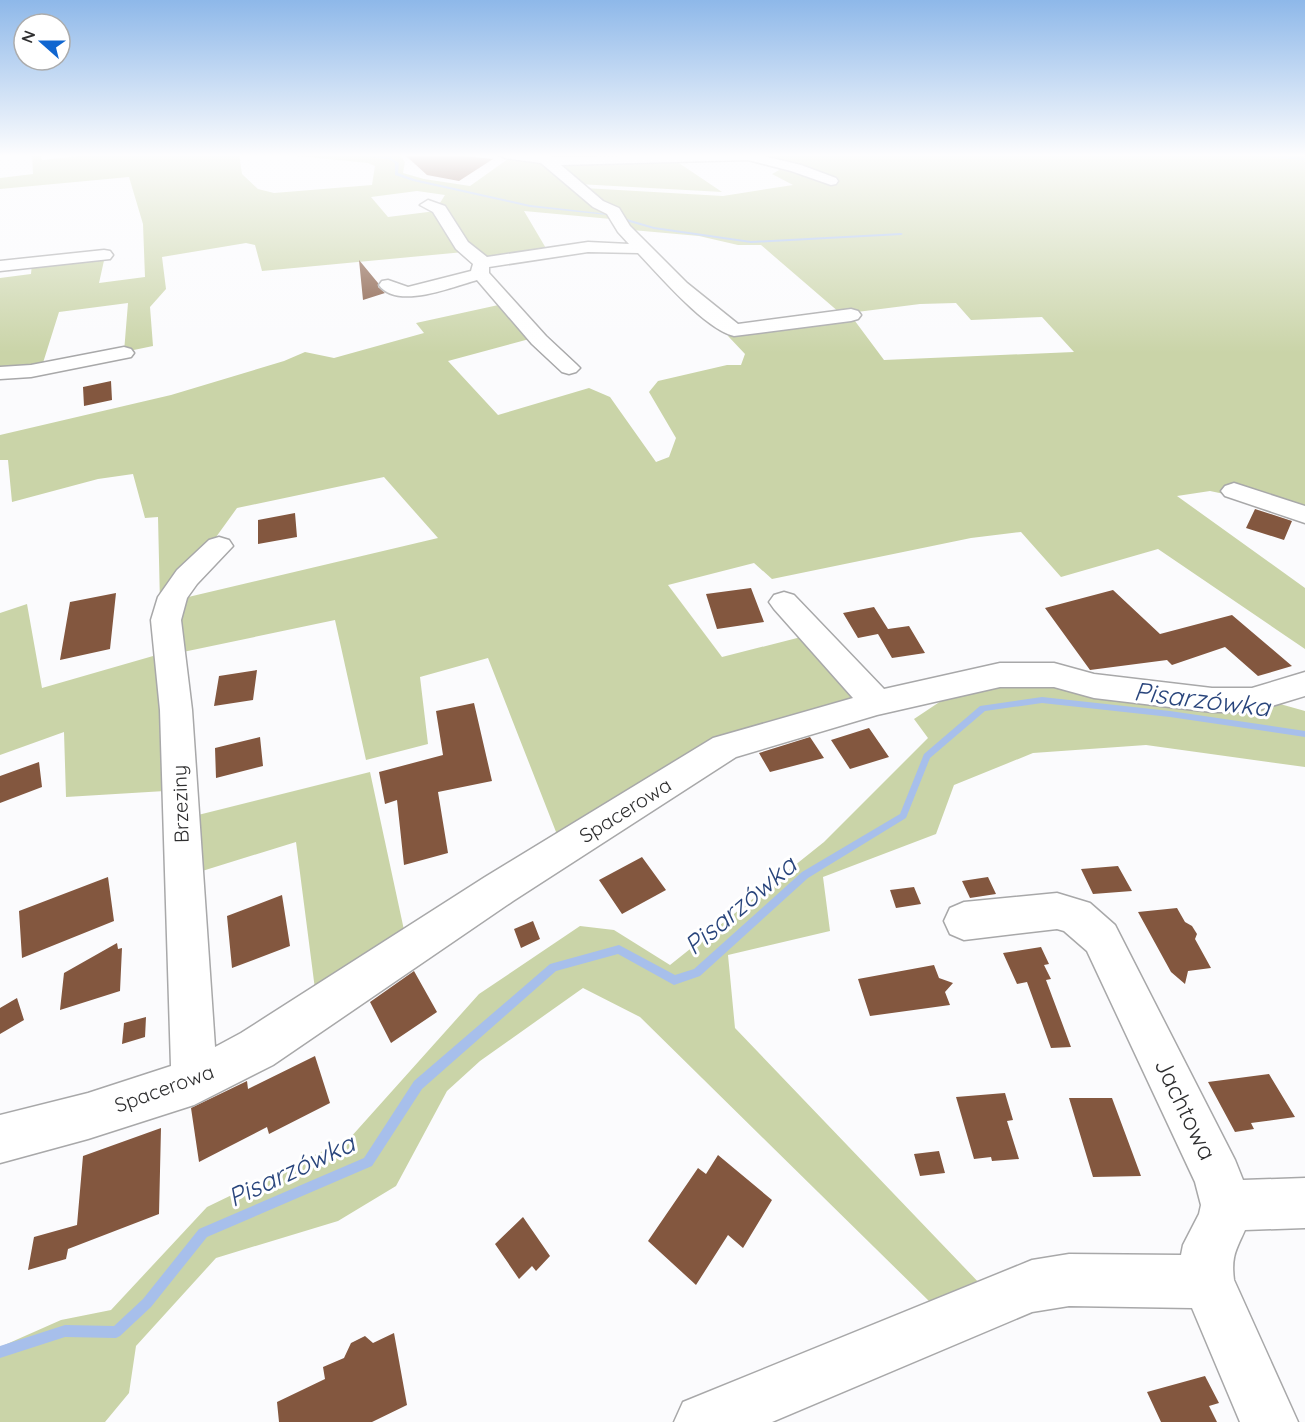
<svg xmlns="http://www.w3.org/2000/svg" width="1305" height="1422" viewBox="0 0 1305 1422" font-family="Quicksand,sans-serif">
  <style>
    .green { fill: #cad4a8; fill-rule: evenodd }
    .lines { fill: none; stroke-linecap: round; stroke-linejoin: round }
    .stream { fill: #a7bfeb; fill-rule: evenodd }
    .building { fill: #83573f }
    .minor-casing { stroke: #a8a8a9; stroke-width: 3 }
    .minor { fill: #fff; fill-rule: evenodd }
    .labels { text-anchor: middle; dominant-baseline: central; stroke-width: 6; stroke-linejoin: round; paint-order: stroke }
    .street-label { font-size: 20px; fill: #2f2f30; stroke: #fff }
    .near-street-label { font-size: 24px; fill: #2f2f30; stroke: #fff }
    .near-water-label { font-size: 26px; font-style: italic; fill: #29457c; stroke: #fff }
  </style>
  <rect width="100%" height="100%" fill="#fbfbfd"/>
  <path class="green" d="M32,154H40L42,160L98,154H239L242,174L258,189L274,193L372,185L375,166L368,163L277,154H399L405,162L403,173L424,179L470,186L512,156L543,161L609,212L611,219L524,211L547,250L485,259L468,244L438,206L445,195L417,191L371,197L388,217L436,211L464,252L262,271L255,245L246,243L162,257L166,289L150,307L153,346L124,352L128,303L59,312L42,366L0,371V278L31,274L32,263L105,256L99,283L145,277L143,224L129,177L0,189V178L33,174Z
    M518,154H696L550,159Z
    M733,154H1305V511L1210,491L1177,496L1305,588V649L1158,549L1061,577L1021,532L971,538L772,579L754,563L668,585L722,657L805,636L859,698L558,837L488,658L420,677L428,744L366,760L335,620L183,652L177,621L184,598L438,538L384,477L237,508L211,544L160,603L158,517L145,518L133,474L98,479L12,502L8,460H0V435L171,395L284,361L305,352L334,358L424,333L416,323L503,304L533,338L448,361L498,415L589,388L610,397L656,462L669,457L676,438L649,392L658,381L727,365H741L745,354L728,336L743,327L840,313L761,245H738L699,236L632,230L584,188L723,196L793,185L772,174L783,168L756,155ZM956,303L971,320L1042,317L1074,352L884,360L849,313L920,304Z
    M670,157L722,192L578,184L557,163Z
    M27,604L42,688L160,654L165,791L66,797L64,732L0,755V613Z
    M1016,682L1251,707L1280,704L1305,711V767L1146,745L1033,753L954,785L936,834L823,877L830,931L728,955L735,1028L984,1288L932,1304L640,1017L583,988L480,1061L447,1091L396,1186L338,1221L216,1258L136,1346L129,1393L105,1422H0V1347L61,1320L111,1310L207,1207L350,1138L479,994L580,926L614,930L670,965L824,842L928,738L914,719L944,699Z
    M370,772L404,930L316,997L296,842L199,872L194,816Z"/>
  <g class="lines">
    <path class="stream" d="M343,154L389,157L399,163L398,173L414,179L530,205L609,214L607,215L530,207L413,181L395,175V163L388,159Z
      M1243,154L1305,158V160L1244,155Z
      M620,217L654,227L751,241L901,233L903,234L901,235L751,243L654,229L619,219Z
      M1042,697L1170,711L1305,731V737L1170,717L1042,703L985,711L930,758L906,818L808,878L700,976L674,985L618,954L556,971L422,1089L372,1166L207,1237L151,1307L120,1336L116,1338L65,1337L0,1358V1346L65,1325L114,1326L143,1299L199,1229L364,1158L414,1081L550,964L619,945L675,975L694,969L802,872L900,814L924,754L980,706Z"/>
  </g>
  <path class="building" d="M404,154H447L493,159L459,181L427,175Z
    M359,260L378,283V287L385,293L363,300Z
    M111,381L112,400L84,406L83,387Z
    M1255,509L1292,521L1284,540L1246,528Z
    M295,513L297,537L258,544V520Z
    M751,588L764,622L717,629L706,594Z
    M1113,590L1160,634L1232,615L1292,666L1258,676L1225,647L1172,665L1167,660L1090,670L1045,608Z
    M116,593L110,649L60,660L70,602Z
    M874,607L888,629L909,626L925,653L892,658L878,634L858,638L843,613Z
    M257,670L253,700L214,706L219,676Z
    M474,703L492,781L438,792L448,853L404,865L397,800L385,804L379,772L443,755L436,711Z
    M869,728L889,757L850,769L831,740Z
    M260,737L263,766L216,778L215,748Z
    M810,737L824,758L770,772L759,753Z
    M39,762L42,787L0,803V776Z
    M642,857L666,890L622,914L599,880Z
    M1118,866L1132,891L1093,894L1081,869Z
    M108,877L114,921L22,958L19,911Z
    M988,877L996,894L970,898L962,881Z
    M914,887L921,904L896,908L890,890Z
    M282,895L290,946L232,968L227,916Z
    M1177,908L1185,922L1192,926L1197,934L1195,939L1211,968L1188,971L1185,984L1171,972L1138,912Z
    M533,921L540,939L521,948L514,929Z
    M117,943L118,949L122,948L120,991L60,1010L64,973Z
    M1041,947L1049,964L1044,965L1051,979L1046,980L1071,1047L1051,1048L1027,982L1017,984L1003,953Z
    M934,965L939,978L953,983L945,992L950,1005L870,1016L858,979Z
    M414,971L437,1012L391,1043L370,1002Z
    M17,998L24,1020L0,1034V1008Z
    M146,1017L145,1037L122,1044L124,1023Z
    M315,1056L330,1103L269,1134L267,1127L199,1162L191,1108L247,1081L248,1089Z
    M1269,1074L1295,1117L1251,1123L1254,1129L1235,1132L1208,1082Z
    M1005,1093L1013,1120L1007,1121L1019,1159L992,1161L991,1157L974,1159L956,1097Z
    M1069,1098H1112L1141,1176L1093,1177Z
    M161,1128L159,1214L68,1249L66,1259L28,1270L34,1237L77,1225L83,1156Z
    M939,1151L945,1173L920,1176L914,1154Z
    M718,1155L772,1200L743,1248L728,1235L696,1285L648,1241L698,1168L706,1174Z
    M523,1217L550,1256L536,1271L532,1266L519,1279L495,1244Z
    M394,1333L407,1405L372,1422H279L277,1402L325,1379L323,1367L344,1358L351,1343L365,1336L373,1343Z
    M1205,1376L1219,1403L1209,1406L1217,1422H1161L1147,1392Z"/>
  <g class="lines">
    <defs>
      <path id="minor" d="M498,154H533L558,157L755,154L801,165L836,178L838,181L836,184L831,185L791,171L748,160L561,165L603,201L619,208L630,226L687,283L738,324L851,309L858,311L861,315L858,319L851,321L734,336C705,329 660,276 638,253L588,252L489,267V273L546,336L576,364L580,368L576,372L569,374L562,372L532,344L477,280C452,287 397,310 379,285L382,281L388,280L408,287L471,271L473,264L456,249L433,212L420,205L428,200L445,206L468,242L487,257L588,242L629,244L618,232L607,214L593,207L541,163L505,158Z
        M104,250L110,251L113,255L110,259L0,271V261Z
        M124,347L131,349L134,353L131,357L31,377L0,379V367L31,365Z
        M1234,483L1305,506V523L1225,496L1221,491L1225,486Z
        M219,537L229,540L233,546L197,584L187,598L181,620L192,710L215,1047L241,1033L485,877L713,738L853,698L774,609L769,602L774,595L784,592L794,595L884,689L1000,663H1054L1094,674L1212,688H1252L1305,672V696L1252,712H1212L1094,698L1054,687H1000L877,715L736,757L513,901L273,1065L194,1105L88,1139L0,1163V1115L88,1093L171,1066L160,710L151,620L158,597L177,570L209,540Z
        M1057,893L1090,903L1115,925L1235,1160L1243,1180L1305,1178V1228L1245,1230C1236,1250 1231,1256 1234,1280L1298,1422H1240L1192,1308L1069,1306L1032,1312L772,1422H674L683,1402L1032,1260L1069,1254L1181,1255L1183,1245L1199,1214L1201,1205L1195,1182L1087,951L1064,931L1057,929L964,940L950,934L944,921L950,908L964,902Z"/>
    </defs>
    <use href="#minor" class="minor-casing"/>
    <use href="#minor" class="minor"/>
  </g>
  <linearGradient id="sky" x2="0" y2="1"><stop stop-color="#8eb8e9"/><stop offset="0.44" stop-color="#fdfdfe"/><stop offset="1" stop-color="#fdfdfe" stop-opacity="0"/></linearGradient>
  <rect width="1305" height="353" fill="url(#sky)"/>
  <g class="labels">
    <g class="street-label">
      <text transform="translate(180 804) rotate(-92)">Brzeziny</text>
      <text transform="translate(625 810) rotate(-32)">Spacerowa</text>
      <text transform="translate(164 1088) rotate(-20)">Spacerowa</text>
    </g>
    <g class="near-street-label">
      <text transform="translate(1186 1109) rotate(64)">Jachtowa</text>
    </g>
    <g class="near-water-label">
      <text transform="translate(1202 699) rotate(7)">Pisarzówka</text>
      <text transform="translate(740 905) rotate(-40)">Pisarzówka</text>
      <text transform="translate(291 1170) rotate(-25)">Pisarzówka</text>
    </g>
  </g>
  <g transform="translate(42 42) rotate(291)"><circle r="28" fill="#ffffff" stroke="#acacac" stroke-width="1.5"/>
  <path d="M0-4.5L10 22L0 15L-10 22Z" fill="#1066d0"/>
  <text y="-9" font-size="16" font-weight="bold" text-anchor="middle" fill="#2f2f30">N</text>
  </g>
</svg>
